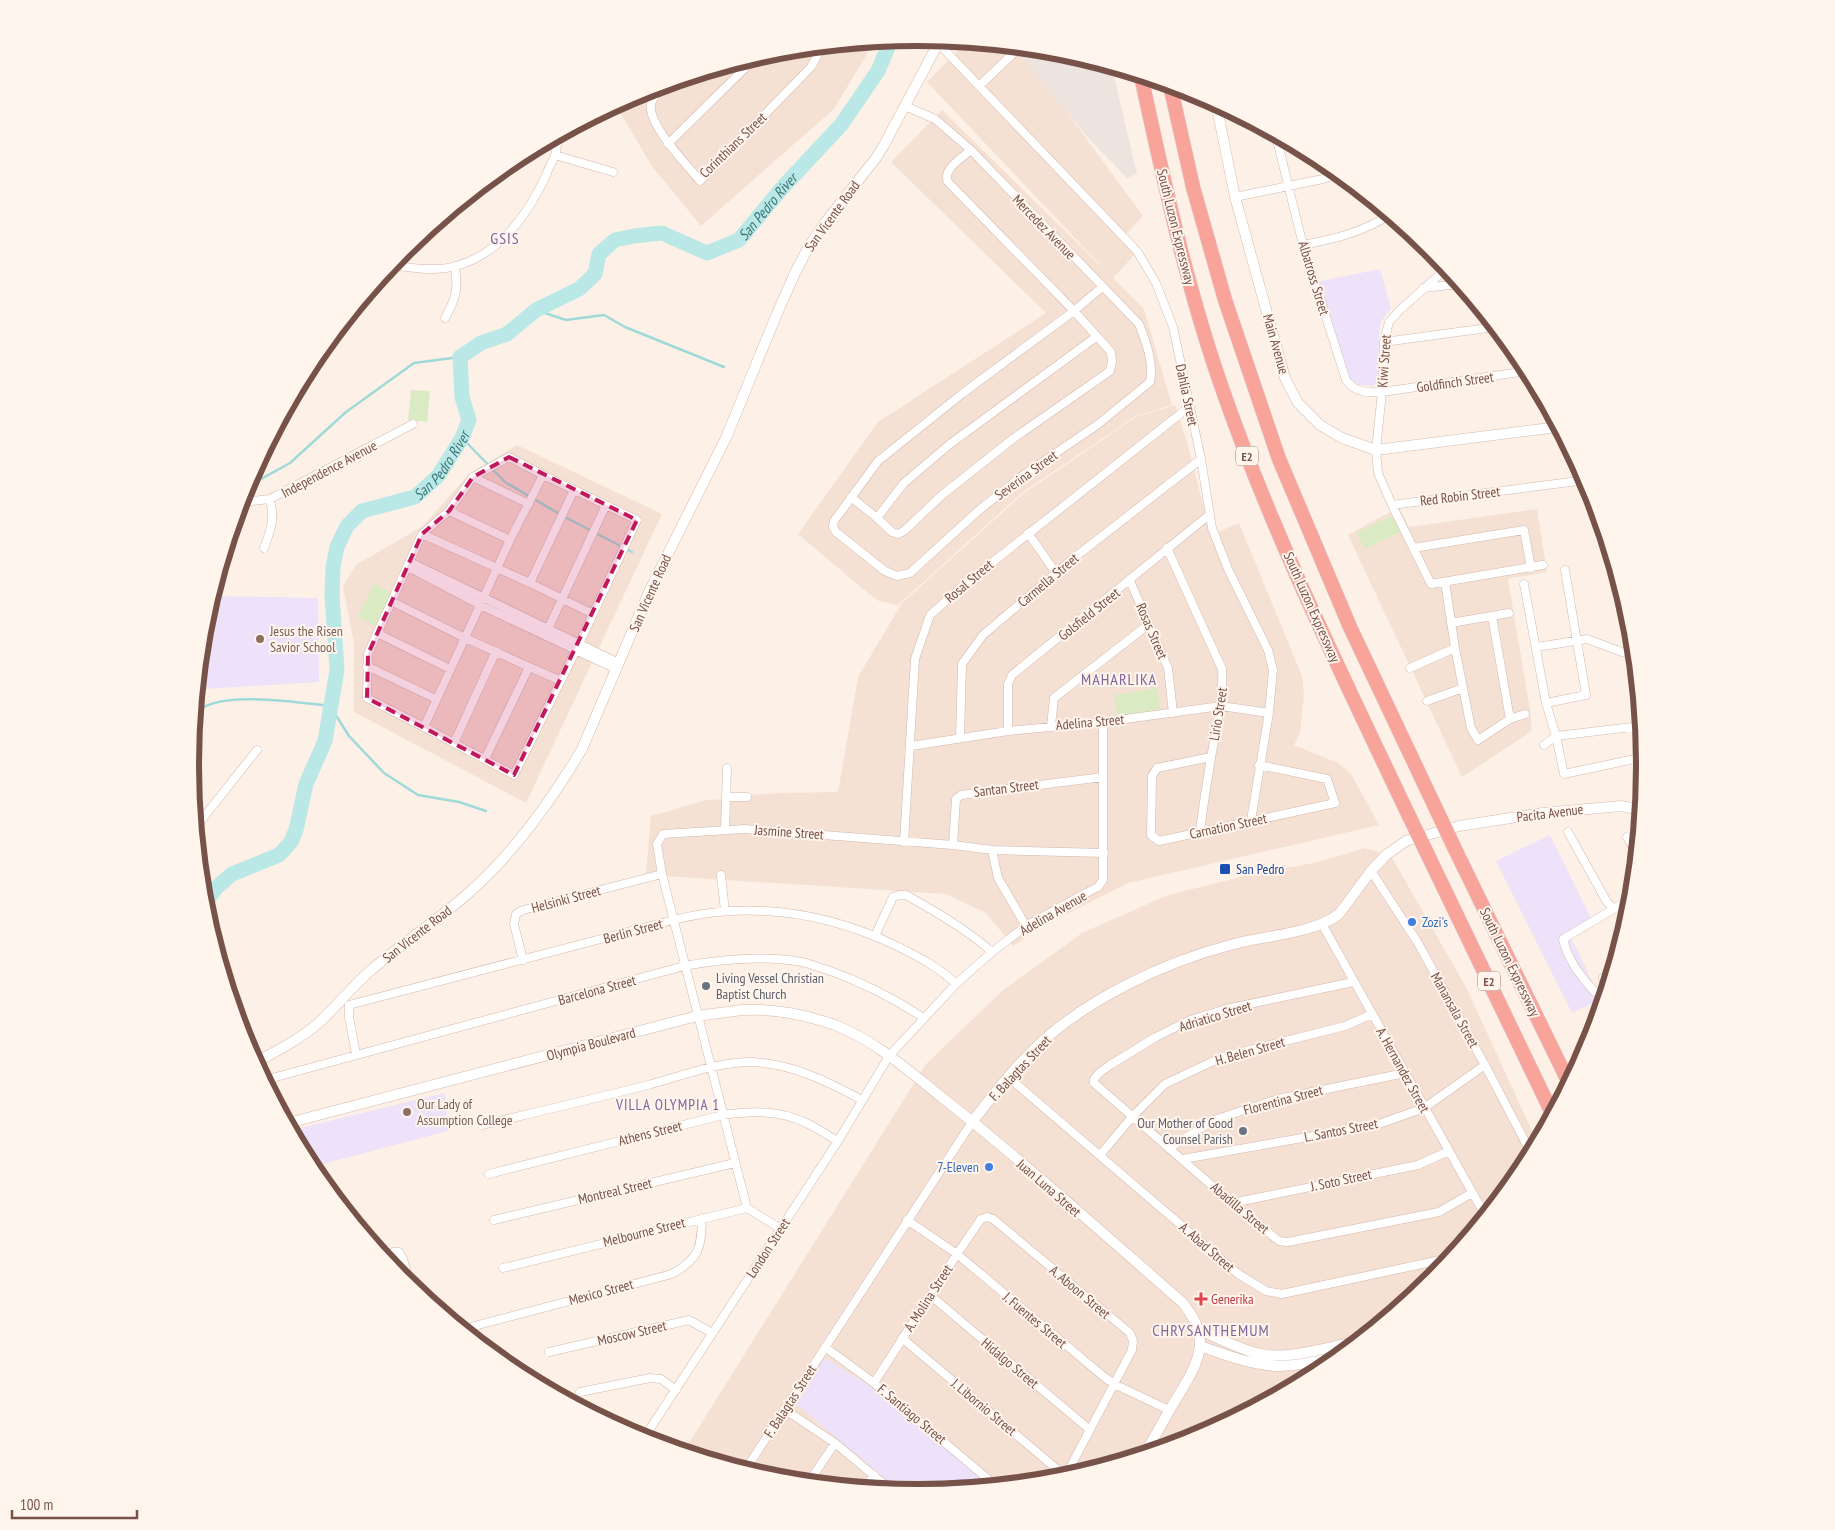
<svg xmlns="http://www.w3.org/2000/svg" width="1835" height="1530" viewBox="0 0 1835 1530" font-family="'PT Sans Narrow',sans-serif">
  <style>
    .residential { fill: #f5e1d4 }
    .industrial { fill: #ede4e0 }
    .education { fill: #ede2f9 }
    .green { fill: #daebc3 }
    .lines { fill: none; stroke-linecap: round; stroke-linejoin: round }
    .stream { stroke: #9fdad9; stroke-width: 2.5 }
    .river { stroke: #b9e8e7; stroke-width: 15 }
    .street-casing { stroke: #d1b8ae; stroke-width: 9 }
    .secondary-casing { stroke: #d7b9ad; stroke-width: 11 }
    .highway-casing { stroke: #d9cfcc; stroke-width: 15 }
    .street { stroke: #fff; stroke-width: 8 }
    .secondary { stroke: #fff; stroke-width: 10 }
    .highway { stroke: #f9a49b; stroke-width: 14 }
    .highway-bridge-casing { stroke: #d9cfcc; stroke-width: 15; stroke-linecap: butt }
    .highway-bridge { stroke: #f9a49b; stroke-width: 14 }
    .marked { fill: #c2185b; fill-opacity: 0.2; stroke: #c2185b; stroke-width: 4; stroke-dasharray: 10 6; stroke-linejoin: round }
    .education-dot { fill: #8d6e63; stroke: #fff5ed; stroke-width: 2 }
    .transit-dot { fill: #1a4fb4; stroke: #fff5ed; stroke-width: 2 }
    .shop-dot { fill: #3f7fe0; stroke: #fff5ed; stroke-width: 2 }
    .worship-dot { fill: #6b7280; stroke: #fff5ed; stroke-width: 2 }
    .health-dot { fill: #e0444e; stroke: #fff5ed; stroke-width: 2 }
    .labels { text-anchor: middle; dominant-baseline: central; stroke-width: 4; stroke-linejoin: round; paint-order: stroke }
    .shield { fill: #fff5ed; stroke: #a0837a; stroke-width: 1 }
    .shield-label { font-size: 12px; font-weight: bold; fill: #775249 }
    .street-label { font-size: 14px; fill: #775249; stroke: #fff5ed }
    .education-label { font-size: 14px; fill: #785e54; stroke: #fff5ed; text-anchor: start }
    .transit-label { font-size: 14px; fill: #164399; stroke: #fff5ed; text-anchor: start }
    .shop-label { font-size: 14px; fill: #366cbe; stroke: #fff5ed; text-anchor: start }
    .worship-label { font-size: 14px; fill: #5b616d; stroke: #fff5ed; text-anchor: start }
    .health-label { font-size: 14px; fill: #be3a42; stroke: #fff5ed; text-anchor: start }
    .water-label { font-size: 15px; font-style: italic; fill: #3a7676; stroke: #fff5ed }
    .neighbourhood-label { font-size: 15px; letter-spacing: 1px; fill: #80659b; stroke: #fff5ed }
    .quarter-label { font-size: 16px; letter-spacing: 1px; fill: #80659b; stroke: #fff5ed }
    .rim { fill: none; stroke: #775249; stroke-width: 6 }
  </style>
  <rect width="100%" height="100%" fill="#fdf0e6"/>
  <path class="residential" d="M874,42L834,109L701,226L651,165L616,105L639,93L776,51Z
    M966,42L1020,48L1143,216L1126,234L1140,249L1113,278L1144,309L1172,405L1136,416L1023,492L898,605L879,601L869,594L798,534L878,422L1046,313L891,162L942,110L1110,275L927,82Z
    M1175,405L1187,442L1211,535L1239,523L1302,676L1304,695L1300,733L1294,745L1338,763L1351,774L1379,825L1128,883L1043,926L1013,946L986,913L946,894L646,875L651,816L707,800L748,798L749,795L779,793L838,792L858,677L902,603L1024,493L1136,417Z
    M517,445L662,514L526,803L354,712V644L343,586L356,565L423,526L469,474Z
    M1399,507L1409,527L1537,509L1547,572L1508,579L1530,710L1532,731L1462,777L1348,535Z
    M1365,848L1391,856L1467,989L1537,1142L1522,1169L1432,1280L1321,1370L1196,1437L1059,1479L917,1492L775,1478L684,1451L926,1064L1002,991L1082,933L1168,895L1253,874L1314,863Z"/>
  <path class="industrial" d="M1013,47L1060,52L1112,68L1137,174L1127,178L1090,140Z"/>
  <path class="education" d="M1380,269L1391,308L1380,323L1377,383L1373,386L1360,385L1349,378L1316,282Z
    M212,596L318,598L319,682L205,689L208,666L201,656L204,623Z
    M1550,835L1594,924L1570,936L1601,999L1572,1013L1496,861Z
    M237,1016L258,1053L252,1056L245,1043Z
    M445,1093L448,1131L311,1167L292,1130Z
    M825,1358L887,1397L989,1485L917,1492L900,1491L796,1404Z"/>
  <path class="green" d="M411,390L430,391L427,422L408,420Z
    M1392,516L1400,532L1364,549L1357,532Z
    M374,584L393,593L376,626L358,617Z
    M1157,688L1160,709L1118,717L1114,695Z"/>
  <g class="lines">
    <path class="stream" d="M536,310L566,320L604,315L625,327L724,367
      M462,438L505,482L563,516L632,552
      M245,488L290,463L346,412L414,363L460,357
      M195,715C211,688 302,703 330,706L349,736L384,773L418,795L459,802L486,811"/>
    <path class="river" id="s1" d="M204,905L216,888L232,874L279,855L291,842L296,830L306,784L325,741L337,670L332,595L333,567L337,547L347,526L362,511L415,497L438,476L462,438L469,420L462,397L460,357L481,343L507,334L536,310L579,289L595,274L599,254L615,240L634,236L662,233L707,253L739,240L782,188L841,125L878,71L891,40"/>
    <defs>
      <path id="street" d="M938,43L1137,251L1156,283L1173,327L1201,459L1212,528L1228,569L1268,650L1273,670L1269,713L1251,820
        M665,85C660,90 653,96 651,104C647,124 688,166 700,181L811,67L822,47
        M979,86L1018,49
        M905,106L935,119L971,150L1139,324C1146,342 1154,363 1150,382L1097,425L1022,476L978,511L910,573L897,576L885,571L836,532L833,527L834,521L878,461L963,393L1074,311L1102,287
        M1276,136L1303,245L1346,380C1356,393 1367,393 1382,392L1528,371
        M668,144L744,69L751,59
        M555,155L613,172
        M1235,197L1323,179L1338,174
        M1303,245C1333,239 1362,233 1389,215
        M391,265C412,268 435,272 456,266C500,254 529,213 547,173C549,167 553,161 555,155C557,150 557,142 558,136
        M1447,268L1400,310L1389,322L1384,342L1382,392L1376,450L1378,473L1392,505L1431,584L1543,565
        M1423,288L1460,284
        M445,318C457,296 458,291 455,266
        M1384,342L1495,327
        M509,457L543,475L637,520L576,650L514,775L424,727L367,698L368,654L422,534L449,511L473,477Z
        M473,477L529,504
        M851,497L877,518L892,532L898,534L904,531L942,495L1014,438L1110,371L1112,362L1111,352L1074,311L948,182C942,169 962,158 971,150
        M241,502L270,499L413,424
        M1392,505L1586,480
        M449,511L510,540
        M877,518L904,483L950,444L1096,337
        M1028,533L1056,573
        M422,534L530,583L593,614
        M264,548C271,529 275,520 270,499
        M1167,548L1222,669C1224,700 1216,728 1211,758C1207,782 1203,807 1200,831
        M1413,548L1524,530L1531,568
        M410,562L619,663
        M408,567L480,605L616,669
        M1130,581L1168,668L1173,713
        M1445,582L1455,648L1471,728L1478,740L1510,719L1525,714
        M530,583L574,490
        M1524,584L1546,703L1556,736L1564,774L1644,757
        M393,602L465,638L561,681
        M1492,616L1510,719
        M1451,623L1509,613
        M548,629L606,505
        M377,633L450,669
        M1537,647L1587,639L1622,652L1634,651
        M367,666L436,699
        M1410,668L1455,648
        M1427,701L1463,688
        M1546,703L1586,695L1565,570
        M1051,726L1054,698L1149,624
        M1635,726L1642,758
        M424,727L510,540L543,475
        M1008,731V684L1012,675L1209,515
        M960,738L962,664L983,635L1070,561L1201,459
        M454,743L496,651
        M1544,745L1556,736L1641,726
        M911,746L1008,731L1103,722L1221,706L1269,713
        M1211,757L1157,768L1152,776L1151,835L1159,841L1335,803L1327,779L1259,765
        M485,759L529,667
        M726,797H747
        M196,827L257,750
        M725,830L727,768
        M1568,832L1607,902L1613,908
        M1627,837L1636,853
        M904,842L915,659L930,615L965,584L1189,407
        M953,845L956,799L961,795L1103,777
        M992,850L998,878L1026,926
        M1371,871L1418,943L1487,1069L1531,1153
        M721,875L725,911
        M1322,924L1485,1215
        M875,936L893,897L899,895H906C936,912 966,929 992,952
        M523,960L514,924L516,914L523,910L662,874
        M1353,982L1226,1009L1190,1020L1156,1037L1110,1065L1099,1073L1094,1079V1083L1232,1203L1279,1241L1288,1242L1439,1212L1472,1193
        M1607,986L1603,978L1611,973
        M1606,989L1595,992C1580,976 1568,960 1563,939L1632,898
        M356,1054L349,1017V1005L673,920C752,900 826,912 899,947C919,957 940,968 956,984
        M1008,1077L1237,1273L1266,1291L1282,1294L1450,1258
        M265,1080L684,966C723,959 763,955 802,962C811,964 820,968 828,970C862,982 893,998 924,1018
        M482,1125C537,1112 593,1099 648,1085C681,1076 717,1062 752,1062C792,1064 827,1081 862,1100
        M1169,1148L1214,1120L1278,1099L1405,1073
        M1100,1155L1132,1117L1165,1084L1222,1057L1345,1026L1372,1014
        M1183,1159L1376,1125L1424,1108L1485,1065
        M489,1174L723,1115C750,1111 778,1110 804,1122C816,1127 827,1135 838,1141
        M1232,1203L1418,1165L1449,1151
        M747,1208L662,874L657,844L663,834L745,829L953,845L992,850L1104,853
        M494,1220L735,1163
        M907,1220L957,1254L1103,1376L1114,1384L1169,1410
        M383,1254L394,1252H399L403,1259L410,1285
        M503,1268L747,1208L781,1229
        M930,1295L1090,1430
        M463,1329L672,1274C700,1258 701,1248 702,1218
        M902,1338L1065,1476
        M825,1347L874,1383L995,1485
        M549,1352L689,1320L712,1333
        M874,1383L957,1254L981,1219L987,1217L993,1219L1130,1333L1133,1341L1132,1350L1065,1477
        M580,1392L650,1378L661,1379L676,1390
        M784,1409L835,1443L891,1490
        M1232,1418L1239,1410L1243,1412
        M644,1438L838,1141L889,1056L956,984L992,952L1026,926L1082,895L1098,887L1103,880V722
        M746,1469L972,1122
        M809,1482L835,1443
        M865,1487L874,1475"/>
      <path id="secondary" d="M1216,103L1235,197L1285,378L1298,403L1320,425L1342,438L1376,450L1558,427
        M256,1062C279,1050 302,1038 322,1020C338,1004 353,986 370,971C400,945 434,923 465,896C513,855 550,803 582,749L649,592L726,438L776,316L794,275L808,248L824,224L876,158L884,145L940,40
        M972,1122C992,1097 1011,1071 1034,1049C1086,999 1164,962 1234,944C1264,936 1315,933 1339,914L1371,871L1386,855L1406,841L1459,826L1543,813L1621,806L1641,810
        M288,1123L697,1016C712,1014 727,1012 742,1010C772,1008 807,1015 835,1025C876,1041 910,1072 944,1099C1026,1164 1104,1234 1183,1303C1192,1315 1201,1328 1200,1345C1198,1369 1180,1391 1169,1411C1161,1425 1154,1438 1146,1452
        M1198,1329C1218,1338 1238,1349 1260,1354C1289,1360 1327,1347 1356,1342
        M1200,1346C1226,1355 1251,1365 1279,1366C1299,1366 1318,1361 1337,1357"/>
      <path id="highway" d="M1141,76C1164,182 1187,289 1223,391C1274,537 1343,677 1409,816
        M1170,85L1193,187L1225,300L1279,459L1350,627L1437,811
        M1454,847L1569,1083
        M1425,849L1552,1113"/>
    </defs>
    <use href="#street" class="street-casing"/>
    <use href="#secondary" class="secondary-casing"/>
    <use href="#highway" class="highway-casing"/>
    <use href="#street" class="street"/>
    <use href="#secondary" class="secondary"/>
    <use href="#highway" class="highway"/>
    <defs>
      <path id="highway-bridge" d="M1437,811L1454,847
        M1409,816L1425,849"/>
    </defs>
    <use href="#highway-bridge" class="highway-bridge-casing"/>
    <use href="#highway-bridge" class="highway-bridge"/>
  </g>
  <path class="marked" d="M509,457L637,520L514,775L367,698L368,654L422,534L449,511L473,477Z"/>
  <g class="education-dot">
    <circle cx="260" cy="639" r="5"/>
    <circle cx="407" cy="1112" r="5"/>
  </g>
  <rect class="transit-dot" x="1219" y="863" width="12" height="12" rx="2.5"/>
  <g class="shop-dot">
    <circle cx="1412" cy="922" r="5"/>
    <circle cx="989" cy="1167" r="5"/>
  </g>
  <g class="worship-dot">
    <circle cx="706" cy="986" r="5"/>
    <circle cx="1243" cy="1131" r="5"/>
  </g>
  <path class="health-dot" d="M1198.5 1291.5h5v5h5v5h-5v5h-5v-5h-5v-5h5z"/>
  <g class="labels">
    <g class="shield">
      <rect x="1236" y="446.5" width="22" height="19" rx="4"/>
      <rect x="1478" y="971.5" width="22" height="19" rx="4"/>
    </g>
    <g class="shield-label">
      <text x="1247" y="456">E2</text>
      <text x="1489" y="981">E2</text>
    </g>
    <g class="street-label">
      <text transform="translate(733 145) rotate(-44)">Corinthians Street</text>
      <text transform="translate(832 216) rotate(-54)">San Vicente Road</text>
      <text transform="translate(1044 227) rotate(46)">Mercedez Avenue</text>
      <text transform="translate(1176 227) rotate(76)">South Luzon Expressway</text>
      <text transform="translate(1314 278) rotate(73)">Albatross Street</text>
      <text transform="translate(1276 344) rotate(74)">Main Avenue</text>
      <text transform="translate(1384 361) rotate(-86)">Kiwi Street</text>
      <text transform="translate(1455 382) rotate(-8)">Goldfinch Street</text>
      <text transform="translate(1187 395) rotate(78)">Dahlia Street</text>
      <text transform="translate(329 469) rotate(-28)">Independence Avenue</text>
      <text transform="translate(1026 475) rotate(-36)">Severina Street</text>
      <text transform="translate(1460 496) rotate(-7)">Red Robin Street</text>
      <text transform="translate(1048 580) rotate(-40)">Carmella Street</text>
      <text transform="translate(969 581) rotate(-40)">Rosal Street</text>
      <text transform="translate(650 593) rotate(-66)">San Vicente Road</text>
      <text transform="translate(1312 607) rotate(66)">South Luzon Expressway</text>
      <text transform="translate(1089 614) rotate(-39)">Golsfield Street</text>
      <text transform="translate(1152 631) rotate(67)">Rosas Street</text>
      <text transform="translate(1218 714) rotate(-81)">Lirio Street</text>
      <text transform="translate(1090 722) rotate(-5)">Adelina Street</text>
      <text transform="translate(1006 788) rotate(-7)">Santan Street</text>
      <text transform="translate(1550 813) rotate(-7)">Pacita Avenue</text>
      <text transform="translate(1228 826) rotate(-12)">Carnation Street</text>
      <text transform="translate(789 832) rotate(4)">Jasmine Street</text>
      <text transform="translate(566 899) rotate(-15)">Helsinki Street</text>
      <text transform="translate(1053 913) rotate(-30)">Adelina Avenue</text>
      <text transform="translate(633 931) rotate(-15)">Berlin Street</text>
      <text transform="translate(417 934) rotate(-38)">San Vicente Road</text>
      <text transform="translate(1510 962) rotate(64)">South Luzon Expressway</text>
      <text transform="translate(597 990) rotate(-15)">Barcelona Street</text>
      <text transform="translate(1455 1010) rotate(61)">Manansala Street</text>
      <text transform="translate(1215 1016) rotate(-17)">Adriatico Street</text>
      <text transform="translate(591 1044) rotate(-15)">Olympia Boulevard</text>
      <text transform="translate(1250 1051) rotate(-16)">H. Belen Street</text>
      <text transform="translate(1020 1068) rotate(-47)">F. Balagtas Street</text>
      <text transform="translate(1403 1070) rotate(61)">A. Hernandez Street</text>
      <text transform="translate(1283 1100) rotate(-15)">Florentina Street</text>
      <text transform="translate(1341 1130) rotate(-11)">L. Santos Street</text>
      <text transform="translate(650 1133) rotate(-14)">Athens Street</text>
      <text transform="translate(1341 1180) rotate(-12)">J. Soto Street</text>
      <text transform="translate(1049 1188) rotate(41)">Juan Luna Street</text>
      <text transform="translate(615 1191) rotate(-13)">Montreal Street</text>
      <text transform="translate(1240 1208) rotate(40)">Abadilla Street</text>
      <text transform="translate(644 1232) rotate(-14)">Melbourne Street</text>
      <text transform="translate(1207 1247) rotate(41)">A. Abad Street</text>
      <text transform="translate(768 1248) rotate(-57)">London Street</text>
      <text transform="translate(601 1292) rotate(-15)">Mexico Street</text>
      <text transform="translate(1080 1292) rotate(40)">A. Aboon Street</text>
      <text transform="translate(928 1298) rotate(-57)">A. Molina Street</text>
      <text transform="translate(1035 1320) rotate(40)">J. Fuentes Street</text>
      <text transform="translate(632 1333) rotate(-13)">Moscow Street</text>
      <text transform="translate(1010 1363) rotate(40)">Hidalgo Street</text>
      <text transform="translate(790 1401) rotate(-57)">F. Balagtas Street</text>
      <text transform="translate(984 1407) rotate(40)">J. Libornio Street</text>
      <text transform="translate(912 1414) rotate(40)">F. Santiago Street</text>
    </g>
    <g class="education-label">
      <text x="270" y="631">Jesus the Risen<tspan x="270" dy="16">Savior School</tspan></text>
      <text x="417" y="1104">Our Lady of<tspan x="417" dy="16">Assumption College</tspan></text>
    </g>
    <g class="transit-label">
      <text x="1236" y="869">San Pedro</text>
    </g>
    <g class="shop-label">
      <text x="1422" y="922">Zozi's</text>
      <text x="979" y="1167" text-anchor="end">7-Eleven</text>
    </g>
    <g class="worship-label">
      <text x="716" y="978">Living Vessel Christian<tspan x="716" dy="16">Baptist Church</tspan></text>
      <text x="1233" y="1123" text-anchor="end">Our Mother of Good<tspan x="1233" dy="16">Counsel Parish</tspan></text>
    </g>
    <g class="health-label">
      <text x="1211" y="1299">Generika</text>
    </g>
    <g class="water-label">
      <text stroke="none"><textPath href="#s1" startOffset="1049">San Pedro River</textPath></text>
      <text stroke="none"><textPath href="#s1" startOffset="554">San Pedro River</textPath></text>
    </g>
    <g class="neighbourhood-label">
      <text x="668" y="1104">VILLA OLYMPIA 1</text>
    </g>
    <g class="quarter-label">
      <text x="505" y="238">GSIS</text>
      <text x="1119" y="679">MAHARLIKA</text>
      <text x="1211" y="1330">CHRYSANTHEMUM</text>
    </g>
  </g>
  <path d="M0 0H1835V1530H0ZM917 46H918A718 718 0 0 1 1636 764V766A718 718 0 0 1 918 1484H917A718 718 0 0 1 199 766V764A718 718 0 0 1 917 46Z" fill="#fff5ed" fill-rule="evenodd"/>
  <path class="rim" d="M917 46H918A718 718 0 0 1 1636 764V766A718 718 0 0 1 918 1484H917A718 718 0 0 1 199 766V764A718 718 0 0 1 917 46Z"/>
  <path d="M12 1510v8h125v-8" fill="none" stroke="#775249" stroke-width="2.5"/>
  <text x="20" y="1510" font-size="15" fill="#775249" stroke="#fff5ed" stroke-width="4" paint-order="stroke">100 m</text>
</svg>
